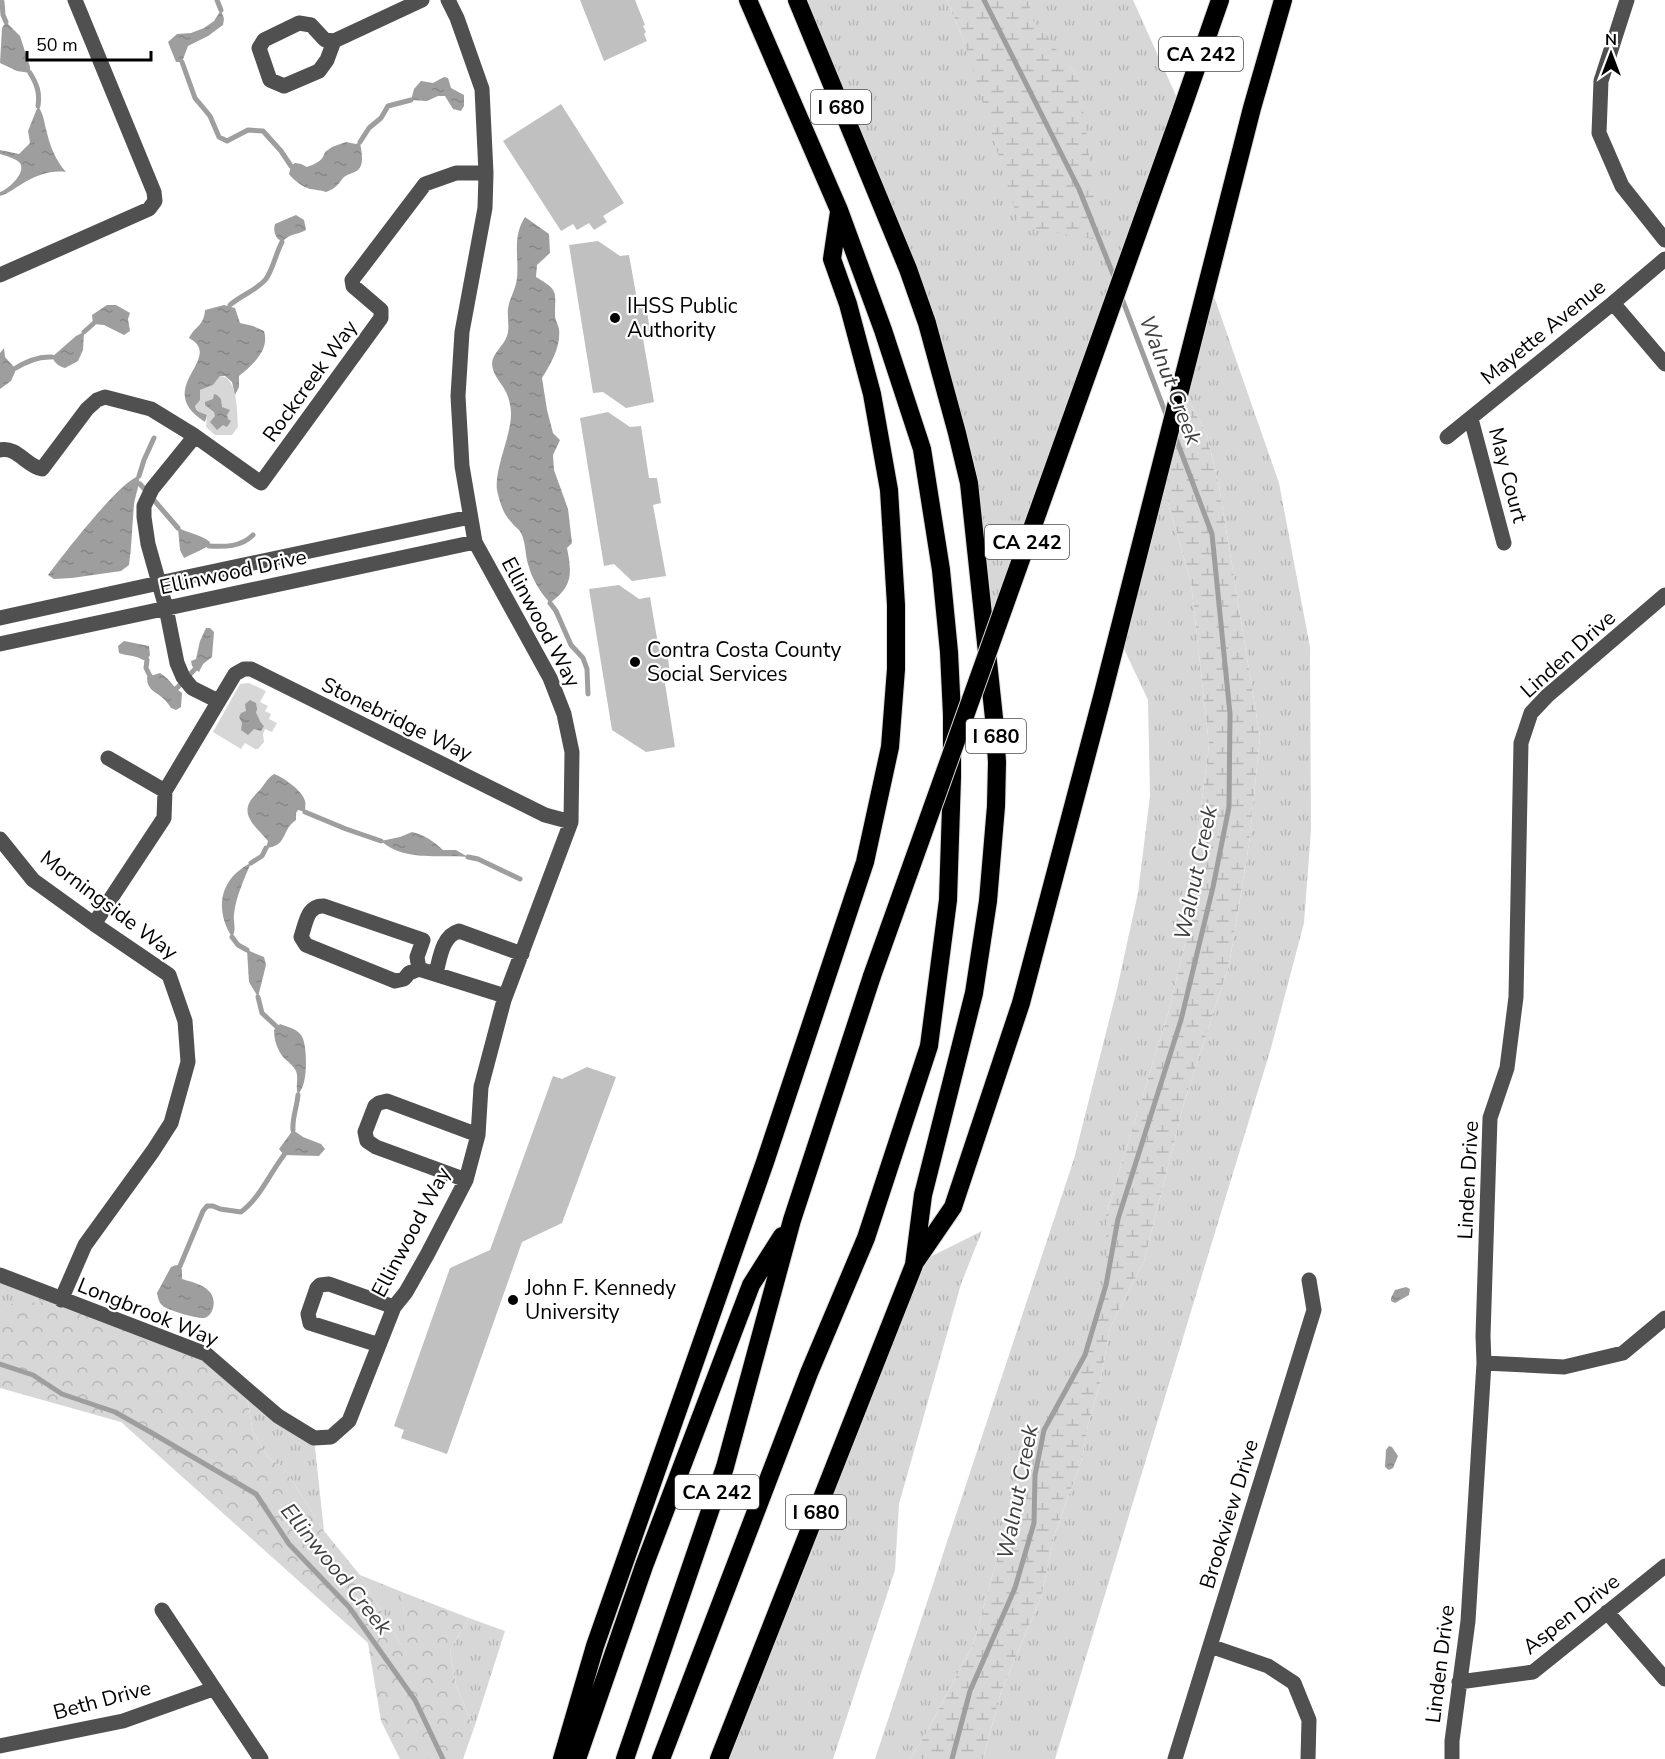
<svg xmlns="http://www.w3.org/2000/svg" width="1665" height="1759" viewBox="0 0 1665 1759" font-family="'Nunito Sans',sans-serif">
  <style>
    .grass { fill: url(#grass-tufts) }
    .forest { fill: url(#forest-crowns) }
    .wetland { fill: url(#wetland-marsh) }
    .pitch { fill: #d7d7d7 }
    .water { fill: url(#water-ripples) }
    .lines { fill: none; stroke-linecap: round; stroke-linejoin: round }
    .stream { stroke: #9e9e9e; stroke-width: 5 }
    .building { fill: #c0c0c0 }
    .highway-casing { stroke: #dbdbdb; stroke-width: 20 }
    .minor { stroke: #505050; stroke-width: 15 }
    .highway { stroke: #000; stroke-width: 18 }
    .highway-bridge-casing { stroke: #dbdbdb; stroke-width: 20; stroke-linecap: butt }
    .highway-bridge { stroke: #000; stroke-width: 18 }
    .poi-dot { fill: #000; stroke: #fff; stroke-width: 2 }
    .labels { text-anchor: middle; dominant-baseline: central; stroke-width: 4.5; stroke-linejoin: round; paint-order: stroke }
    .shield { fill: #fff; stroke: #4c4c4c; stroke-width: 1.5 }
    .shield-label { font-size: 20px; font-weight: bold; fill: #000 }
    .poi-label { font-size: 21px; fill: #000; stroke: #fff; text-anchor: start }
    .street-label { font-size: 21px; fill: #000; stroke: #fff }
    .water-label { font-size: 22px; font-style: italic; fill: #3f3f3f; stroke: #fff }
  </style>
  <defs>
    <pattern id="grass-tufts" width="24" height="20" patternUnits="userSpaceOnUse" patternTransform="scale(1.5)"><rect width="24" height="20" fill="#d7d7d7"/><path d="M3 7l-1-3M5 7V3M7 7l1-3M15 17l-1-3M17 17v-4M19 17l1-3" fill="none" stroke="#b7b7b7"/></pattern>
    <pattern id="forest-crowns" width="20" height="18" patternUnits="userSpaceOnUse" patternTransform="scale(1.5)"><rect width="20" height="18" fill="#d7d7d7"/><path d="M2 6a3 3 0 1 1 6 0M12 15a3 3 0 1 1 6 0" fill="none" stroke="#b7b7b7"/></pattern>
    <pattern id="wetland-marsh" width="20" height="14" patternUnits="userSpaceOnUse" patternTransform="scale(1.5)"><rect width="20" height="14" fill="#d7d7d7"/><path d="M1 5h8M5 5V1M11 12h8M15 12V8" fill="none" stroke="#b7b7b7"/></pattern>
    <pattern id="water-ripples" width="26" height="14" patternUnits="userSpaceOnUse" patternTransform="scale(1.5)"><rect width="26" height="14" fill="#9e9e9e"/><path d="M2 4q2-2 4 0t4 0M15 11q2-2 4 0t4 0" fill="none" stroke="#868686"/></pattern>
  </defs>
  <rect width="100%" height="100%" fill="#fff"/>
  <path class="grass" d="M797,0H947L965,44L1079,78L1031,19L1029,0H1133L1182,109L991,644L969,483L927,323Z
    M1208,279L1279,483L1310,647L1311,830L1304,923L1271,1048L1055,1759H983L1001,1692L1041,1597L1055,1533L1082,1459L1088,1425L1100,1383L1110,1328L1144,1261L1184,1103L1229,965L1249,844L1260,737L1219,486L1207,436L1181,385Z
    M1159,472L1191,582L1209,745L1191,885L1189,927L1168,1014L1106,1214V1285L1085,1355L1044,1430L1035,1475L1011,1509L973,1645L924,1737L910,1759H875L1074,1159L1117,989L1138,893L1150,796L1148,700L1118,636Z
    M982,1231L961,1284L899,1504L895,1570L833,1759H719L914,1265Z
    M0,1275L69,1303L0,1305Z
    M245,1386L314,1438L324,1531L284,1468L268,1457L253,1432Z
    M360,1575L402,1592L408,1657Z
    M469,1618L505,1631L474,1728L456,1686L450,1650Z"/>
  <path class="forest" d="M61,1300L206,1354L245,1386L253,1432L268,1457L284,1468L324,1531L360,1575L407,1655L402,1592L469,1618L450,1650L456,1686L474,1728L463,1759H400L381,1721L368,1643L358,1634L121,1422L0,1388V1305Z"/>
  <path class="wetland" d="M947,0H1029L1032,19L1079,78L1100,240L1020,227L965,44Z
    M1181,385L1207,436L1219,486L1260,737L1249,844L1229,965L1184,1103L1144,1261L1110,1328L1100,1383L1088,1425L1082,1459L1055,1533L1041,1597L1001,1692L983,1759H910L924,1737L973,1645L1011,1509L1035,1475L1044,1430L1085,1354L1106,1285V1214L1168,1014L1189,927L1191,885L1209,745L1191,582L1159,472Z"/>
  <path class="pitch" d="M220,376C238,377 237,412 238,427L232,435H215L206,427L207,415C201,413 196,412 195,405L199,400L200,390L213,385Z
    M249,683L266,691L260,702L268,706L265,711L271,714L269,719L277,723L272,732L265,729L263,734L264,742L258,749H255L245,743L241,749L213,732L240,684Z"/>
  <path class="water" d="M221,10L224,19L223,25L208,36L188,46L182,62H176L168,42L177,34L191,33L204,28L214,21Z
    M6,22L20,36L30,67V73L17,71L0,63L2,28Z
    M444,77L448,78L451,88L464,95V106L461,111L453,109L445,96H438L427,101L411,100L414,89L421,81L433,83Z
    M38,106C44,115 44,122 47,133C50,146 56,161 66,172C51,170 38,175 25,182C16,187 10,193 0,196V192C9,189 28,171 19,162C14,158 6,156 0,154V150L19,154L30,143L28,131Z
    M346,142L356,144L360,142C361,150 365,164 358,170C354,173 348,174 344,177C337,185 337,188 326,192C320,190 316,190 310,189C303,187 293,180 289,174L291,166L295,163L301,164L307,167C315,164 323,161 325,152L332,147Z
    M296,215L304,220L306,230C295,236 292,232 282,242C275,238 273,231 275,224Z
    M525,217L549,234L550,253L537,265L536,277C559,291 555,290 555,315C555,320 558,324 559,329C561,347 551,363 542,378L547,410L553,433L560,440L553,455L554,470L568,509L572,543L567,548C572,574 573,586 550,603C540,592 532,579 528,564C525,554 526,543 521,533C519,529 515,527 512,523C503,514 500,503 497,490C494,470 511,436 511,414C511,407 509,398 506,392C501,382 493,376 492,364C492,353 504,346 507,336C510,327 507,318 508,309C509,299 516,289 517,278C519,256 512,237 525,217Z
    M107,305H116L130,313L128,319L130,331L124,335L104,325L93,324L92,315Z
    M224,305L235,308L240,323L253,326L264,331C270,351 252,365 239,376V387L235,395L232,382L225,376H220L213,385L200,390V400L195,406C196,412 202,413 207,415L205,422C151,388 226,358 189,338C195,326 204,326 205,310Z
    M84,332L83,350L78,361L65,368C58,366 55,363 52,357L76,336Z
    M4,348L5,357L13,366L15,372L11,381L0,389V353Z
    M214,394L217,395L221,399L222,407L230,410L227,415L228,419L231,421L227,427L223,425L217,430L210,422L215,416L214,412L205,405V402L213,399Z
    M139,476C140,486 135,495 134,505C132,525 132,545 129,565L121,571L72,578L54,579L48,575C63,555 120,481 139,476Z
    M178,528C189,533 201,535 210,542L209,546L184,558L180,550Z
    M206,628H210L214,632L212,657L203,664L199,672L192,666L191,661L196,659L200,641Z
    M124,641L149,646L150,655L147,660H143C136,655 127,656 119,653L118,646Z
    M160,673C171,680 172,686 182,693L181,707L176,710L171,708C169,705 167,702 165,700C156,691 147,691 147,677Z
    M250,700L256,703L257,709L256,713C259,717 259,722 264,726L261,731L254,729L248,735L241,730L242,723L239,717L241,713L246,711L245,704Z
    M274,774C283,777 303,791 305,801C306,804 305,808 305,812L298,810L296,813V820C281,830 288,846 266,848L268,841C253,824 236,812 258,792C264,786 267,778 274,774Z
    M412,832C425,835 433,841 443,850H456L468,857C440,854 404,862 381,841L400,837Z
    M251,863C244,879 236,897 234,914C233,922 237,930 232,937C214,909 220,878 251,863Z
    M247,950L264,957L266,965L258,997L249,982Z
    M280,1024C287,1027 296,1028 301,1035C307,1042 307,1072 304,1082C303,1087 301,1090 298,1095C295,1086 299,1079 296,1071C293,1065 288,1062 283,1057C277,1049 274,1040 274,1030Z
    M293,1130L303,1137L321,1144L325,1149L319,1156L284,1155L279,1149Z
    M176,1265L180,1266L182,1270V1279C196,1283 218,1288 213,1308C212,1312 209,1317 204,1318C198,1319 167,1310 163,1306C159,1303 158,1298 157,1293L171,1267Z
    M1406,1287L1410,1289L1409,1295L1395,1303L1391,1301V1298L1395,1290Z
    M1389,1446L1392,1447L1398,1456L1393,1468L1389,1470L1385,1467L1386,1450Z"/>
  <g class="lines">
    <path class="stream" d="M217,0L221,10
      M984,0L1079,189L1115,279
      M2,2L3,15L6,22
      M182,62L195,98L210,116L219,137L227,141L248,130L263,131L281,151L291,166
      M30,73C37,84 40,93 38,106
      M360,142L369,128L381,118L388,106L411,100
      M1121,296L1167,417
      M230,305C241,295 256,291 266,279C273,269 276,253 282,242
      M84,332L93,324
      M14,369C25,362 38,356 52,357
      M139,476L144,460L154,438
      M140,484L178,528
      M209,546C225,547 241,547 253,535
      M550,603L556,611L571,645L583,658L587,669L588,694
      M147,660L146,668L150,676
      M176,689L195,669
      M305,812L346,829L381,841
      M468,857L478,859L520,879
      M251,863L262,856L266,848
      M232,937L238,945L247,950
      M258,997L262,1013L277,1027
      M293,1130C292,1118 297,1107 298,1095
      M180,1266L203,1211L207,1206H213L220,1209L241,1212C260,1198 270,1173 284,1155
      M0,1364L33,1375L62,1394L115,1412L152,1433L256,1494L289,1544L349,1607L415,1700L443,1759
      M952,1759L970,1691L1015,1588L1034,1523L1035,1475L1044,1430L1085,1355L1106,1285L1118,1219L1181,1020L1213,887L1229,807L1230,714L1212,534L1175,436"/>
  </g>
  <path class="building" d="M580,0H635L645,25L643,26L646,32L644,34L647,41L604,61Z
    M561,104L624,203L603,216L607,222L594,230L589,223L577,230L573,224L561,231L503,141Z
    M598,241L620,256L629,255L638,305L646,304L650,331L642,333L654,402L626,408L603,392L593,393L569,245Z
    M608,412L630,427L641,426L649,478H657L661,503L653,505L666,576L632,581L614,564L604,566L580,418Z
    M619,585L639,599L650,597L659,650L667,649L670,675L664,677L675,747L646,752L612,730L589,589Z
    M587,1067L616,1077L562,1223L522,1242L447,1454L401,1438L404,1430L394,1426L450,1268L490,1250L553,1076L562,1079Z"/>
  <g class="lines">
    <defs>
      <path id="highway" d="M1182,109L1220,0
        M916,1261L953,1207L1021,1003L1102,697L1252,108L1283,0
        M562,1759L595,1646L765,1162L865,862L890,747L896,669V605L889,490L872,394L848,304L832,259L839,212
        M577,1759L644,1566L751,1285L782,1236
        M625,1759L725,1467L792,1220L872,976
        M661,1759L809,1373L866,1238L929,1046L948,900L952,777V715L949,652L941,570L922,449L883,330L839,210L748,0
        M719,1759L914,1265L923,1195L974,993L988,901L996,806L997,762L994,718L969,483L957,433L927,323L908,269L797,0"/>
    </defs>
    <use href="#highway" class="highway-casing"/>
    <path class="minor" d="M1627,0L1601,81L1599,133L1622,186L1665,240
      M334,41L327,60L319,71L284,86L270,80L259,48L264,40L299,23L311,25L325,40L334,41L422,0
      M0,275L149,209L155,201L154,192L75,0
      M1613,303L1665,364
      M1471,419L1504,543
      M195,436L152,489L144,506V517L148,544L166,608L177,663L183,677L192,688L218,701
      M1447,437L1613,303L1665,259
      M0,450C17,446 26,466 42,469L87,409L97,400L105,397L151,409L195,436L261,483L381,318V310L353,286L352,280L359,271L425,184L456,173H486
      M0,618L159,583L470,517
      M0,644L475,542
      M108,758L165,791
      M0,839L33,880L94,924L169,975L185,1021L188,1062L171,1123L153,1151L85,1245L61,1300
      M94,924L164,818L165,791L235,674L244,669H251L545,815L571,822
      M419,969L417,957L423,940L324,906C307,905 306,923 301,937L306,945L395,981L404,979L409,973L419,969L505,996
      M436,973C440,958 442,936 459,931L522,954
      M466,1180L376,1147L367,1141L365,1132L375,1106L379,1103L387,1101L478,1135
      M0,1275L206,1354L278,1416L314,1438L331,1437L349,1421L394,1307L406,1292L427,1255L466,1180L478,1135L481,1087L504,1000L571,822L572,752L564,714L550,678L475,542L462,466L458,396L462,332L485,208L486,173L482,89L457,18L448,0
      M379,1345L310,1323L308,1314L317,1288L320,1285L329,1284L394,1307
      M1484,1363L1564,1367L1623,1353L1665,1318
      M162,1610L261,1759
      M1607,1612L1665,1679
      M1210,1646L1268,1666L1294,1683L1309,1720L1308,1759
      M1459,1682L1533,1672L1665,1566
      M0,1746L123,1721L213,1689
      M1175,1759L1314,1310L1309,1280
      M1452,1759V1741L1468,1621L1484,1363L1483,1336L1490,1118L1507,1068L1516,997L1521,743L1531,713L1547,696L1665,595"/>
    <use href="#highway" class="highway"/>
    <defs>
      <path id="highway-bridge" d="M872,976L1182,109"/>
    </defs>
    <use href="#highway-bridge" class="highway-bridge-casing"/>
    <use href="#highway-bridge" class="highway-bridge"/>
  </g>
  <g class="poi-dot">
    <circle cx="615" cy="318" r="6"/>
    <circle cx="635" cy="662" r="6"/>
    <circle cx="513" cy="1300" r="6"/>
  </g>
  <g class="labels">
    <g class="shield">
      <rect x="1159" y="37" width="84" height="34" rx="4.5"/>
      <rect x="811" y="90" width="60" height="34" rx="4.5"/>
      <rect x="985" y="525" width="84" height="34" rx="4.5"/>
      <rect x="966" y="719" width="60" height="34" rx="4.5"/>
      <rect x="675" y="1475" width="84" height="34" rx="4.5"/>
      <rect x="786" y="1495" width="60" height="34" rx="4.5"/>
    </g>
    <g class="shield-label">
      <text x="1201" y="54">CA 242</text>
      <text x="841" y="107">I 680</text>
      <text x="1027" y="542">CA 242</text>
      <text x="996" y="736">I 680</text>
      <text x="717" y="1492">CA 242</text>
      <text x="816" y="1512">I 680</text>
    </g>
    <g class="poi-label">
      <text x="627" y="306">IHSS Public<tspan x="627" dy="24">Authority</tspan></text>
      <text x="647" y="650">Contra Costa County<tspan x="647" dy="24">Social Services</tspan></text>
      <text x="525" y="1288">John F. Kennedy<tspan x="525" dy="24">University</tspan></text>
    </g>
    <g class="street-label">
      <text transform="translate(1543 332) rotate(-39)">Mayette Avenue</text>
      <text transform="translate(310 381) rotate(-54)">Rockcreek Way</text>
      <text transform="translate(1508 475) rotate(75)">May Court</text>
      <text transform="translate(233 572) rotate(-12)">Ellinwood Drive</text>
      <text transform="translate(541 622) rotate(62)">Ellinwood Way</text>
      <text transform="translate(1568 654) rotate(-42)">Linden Drive</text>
      <text transform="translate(397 719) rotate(26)">Stonebridge Way</text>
      <text transform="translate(109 905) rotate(37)">Morningside Way</text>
      <text transform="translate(1468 1180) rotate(-87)">Linden Drive</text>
      <text transform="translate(411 1232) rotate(-62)">Ellinwood Way</text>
      <text transform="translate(148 1312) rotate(22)">Longbrook Way</text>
      <text transform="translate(1229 1514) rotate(-73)">Brookview Drive</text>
      <text transform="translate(1571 1614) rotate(-38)">Aspen Drive</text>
      <text transform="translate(1440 1664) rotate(-83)">Linden Drive</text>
      <text transform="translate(102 1700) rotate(-15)">Beth Drive</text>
    </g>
    <g class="water-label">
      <text transform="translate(1170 380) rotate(69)">Walnut Creek</text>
      <text transform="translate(1196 873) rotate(-78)">Walnut Creek</text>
      <text transform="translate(1018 1492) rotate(-79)">Walnut Creek</text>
      <text transform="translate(336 1569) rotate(51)">Ellinwood Creek</text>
    </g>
  </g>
  <g transform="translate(1611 54)" stroke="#ffffff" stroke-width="4.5" paint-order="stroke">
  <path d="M0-4.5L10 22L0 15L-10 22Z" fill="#000000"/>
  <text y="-9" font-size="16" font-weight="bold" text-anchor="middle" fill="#000000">N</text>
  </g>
  <path d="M27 51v9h124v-9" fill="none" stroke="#000000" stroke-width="3"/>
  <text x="36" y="51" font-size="18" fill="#000000" stroke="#ffffff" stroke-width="4.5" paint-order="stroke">50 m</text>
</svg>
